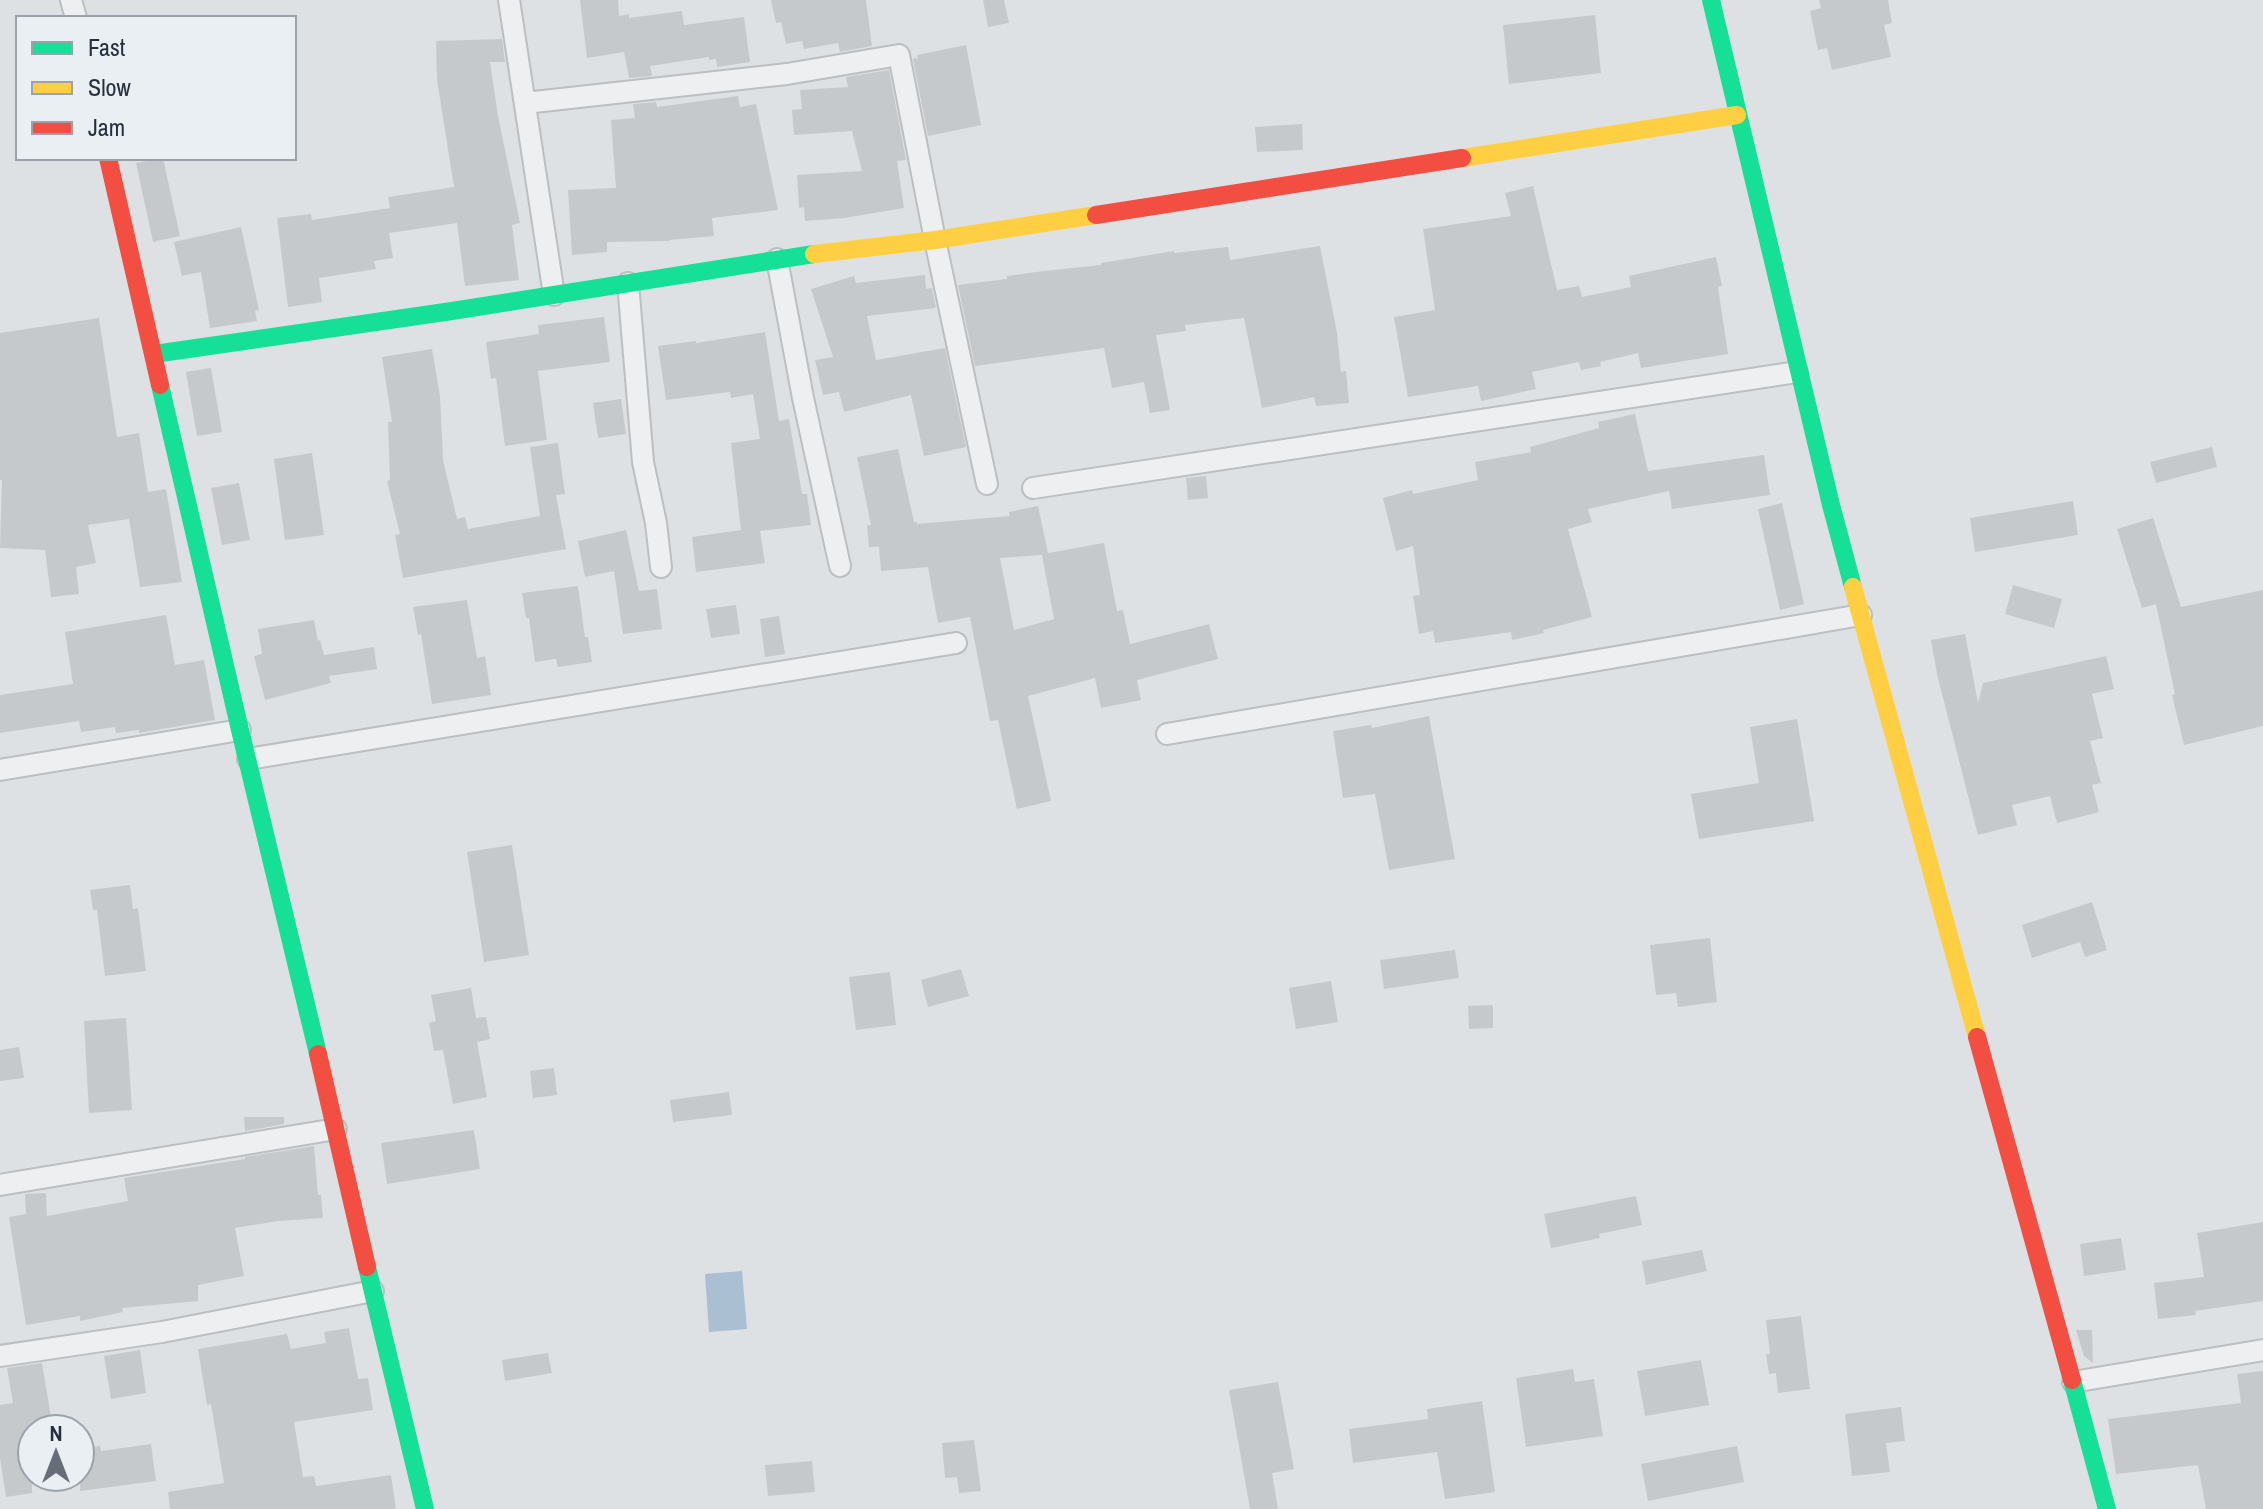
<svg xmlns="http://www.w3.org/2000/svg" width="2263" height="1509" viewBox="0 0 2263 1509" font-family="'Archivo Narrow',sans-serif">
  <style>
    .water { fill: #aabfd1 }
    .building { fill: #c6c9cc; fill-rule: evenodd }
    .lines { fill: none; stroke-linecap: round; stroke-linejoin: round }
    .street-casing { stroke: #bcbfc2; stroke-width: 24 }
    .street { stroke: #edeff1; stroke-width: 20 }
    .fast { stroke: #16e098; stroke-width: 18 }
    .slow { stroke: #ffcf43; stroke-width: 18 }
    .jam { stroke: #f24e42; stroke-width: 18 }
  </style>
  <rect width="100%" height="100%" fill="#dee1e4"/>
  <path class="water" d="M742,1271L747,1329L709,1332L705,1274Z"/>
  <path class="building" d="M580,0H618L619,16L629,14V18L682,11L684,25L744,17L750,62L717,67L716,59L709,60V57L650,66L652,76L629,78L624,52L587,58Z
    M771,0H866L872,46L840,52L838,43L804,49L802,41L786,44L781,22L776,23Z
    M983,0H1004L1009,23L988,27Z
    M1819,0H1888L1892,23L1884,25L1891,57L1832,70L1827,48L1818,50L1810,11L1821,8Z
    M1595,15L1601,73L1509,84L1503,25Z
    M502,39L505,62H490L498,116L520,223L512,225L519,280L465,286L457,223L389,233L393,258L374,261L376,269L319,278L322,302L288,307L277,218L311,214L312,220L390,208L388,197L454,187L437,80L436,41Z
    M966,45L981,125L928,136L913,59L918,58L917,55Z
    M889,70L906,160L897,161L904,208L844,218L805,221L804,207L799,208L797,175L862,171L852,131L794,135L792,110L802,109L800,90L848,87L846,77Z
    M738,96L740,107L756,104L778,210L712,218L714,236L669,240V241L607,242V252L572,255L568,190L616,188L611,120L635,118L633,104L656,102L657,107Z
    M1302,124L1303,150L1257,152L1255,127Z
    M163,158L180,236L153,242L136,163Z
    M1533,186L1557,290L1579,286L1582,297L1631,287L1629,276L1716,257L1722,286L1718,287L1728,354L1641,368L1638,353L1600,362L1601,366L1581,370L1579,362L1532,372L1536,389L1481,401L1478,386L1408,397L1394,317L1435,310L1423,229L1511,216L1505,193Z
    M241,227L259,310L255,311L257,321L210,328L201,272L182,276L174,242Z
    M1320,246L1337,333L1341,372L1346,371L1349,403L1316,406L1314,397L1262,408L1244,318L1185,325L1186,331L1156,335L1170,410L1150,413L1144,382L1112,388L1104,348L975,366L958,285L1007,279V276L1044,271L1101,265V263L1174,251V253L1228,247L1230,260Z
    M925,275L926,289L932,288L936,308L867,316L876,360L945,348L966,447L924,456L911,395L844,412L839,392L823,395L815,360L833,357L811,289L854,276L856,283Z
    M604,317L610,362L538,371L547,440L505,446L496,378L491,379L486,342L539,334L538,325Z
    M99,318L117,437L139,433L148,492L166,489L182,582L140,587L129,519L88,525L96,563L76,567L79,594L51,597L45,550L0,548L2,480H0V333Z
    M765,332L779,421L789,419L802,494H807L811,525L760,531L765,563L696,572L692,537L741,530L731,443L760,439L753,394L731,398L730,392L666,400L658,346L696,341V343Z
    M432,349L440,396L443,460L457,519L465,517L468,529L540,516L530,447L558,443L565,494L556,495L566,549L403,578L395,535L400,534L387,481L390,480L388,422H392L382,357Z
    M211,368L222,432L197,436L186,372Z
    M621,399L626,434L598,438L593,403Z
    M1635,414L1648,471L1764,455L1770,495L1672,509L1669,491L1588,509L1592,522L1568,529L1592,617L1543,630L1544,633L1512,640L1511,632L1435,643L1433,631L1419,634L1413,596L1420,595L1413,546L1396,551L1383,498L1412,490L1413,494L1478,480L1475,462L1531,452L1530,447L1599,428L1598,422Z
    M2212,447L2217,467L2156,483L2150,462Z
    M898,449L914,522H917V524L1010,516L1009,512L1038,506L1048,553L1104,543L1117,611L1123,610L1130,644L1209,624L1218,659L1137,680L1141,700L1101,708L1095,678L1028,696L1051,801L1017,809L998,720L990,721L970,617L938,623L928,567L881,571L879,547H869L867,525H871L857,457ZM1042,555L1054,619L1014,630L1000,558Z
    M312,453L324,535L285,540L274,459Z
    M1206,476L1208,498L1188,500L1186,478Z
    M239,483L250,540L222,545L211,488Z
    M2073,501L2078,535L1975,552L1970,518Z
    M1782,503L1804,604L1780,610L1758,509Z
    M2153,518L2181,607L2263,590V726L2184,745L2172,695L2175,694L2156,604L2142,608L2117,529Z
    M626,530L639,591L657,589L662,629L623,634L614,571L585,577L578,541Z
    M2013,585L2062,599L2054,628L2005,614Z
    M578,586L585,637H588L592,662L558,667L556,659L535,662L529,618H526L522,593Z
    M467,600L477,658L485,656L491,695L432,704L421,634L418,635L413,607Z
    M736,605L740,634L711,638L706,609Z
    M166,615L175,665L204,660L215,720L139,733V730L116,733L115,727L81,732L79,721L0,733V695L73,684L65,632Z
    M779,616L785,654L765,657L760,619Z
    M314,620L318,641L320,640L324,655L374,647L377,669L329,676L331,683L265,700L254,656L262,654L258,629Z
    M1965,634L1978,703L1983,683L2106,656L2114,689L2092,694L2103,738L2090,741L2101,783L2092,785L2099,812L2057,823L2050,796L2012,805L2017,825L1978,835L1937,674L1931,640Z
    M1429,716L1455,859L1389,870L1375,794L1343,798L1333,731L1371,725L1372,728Z
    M1797,719L1814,821L1699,839L1691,794L1759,783L1750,727Z
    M512,845L529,955L484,962L467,852Z
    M130,885L133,909L138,908L146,971L105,976L97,910H93L90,890Z
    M2092,902L2107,950L2085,957L2080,942L2032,958L2022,925Z
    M1710,938L1717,1002L1678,1007L1676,993L1656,995L1650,945Z
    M1455,950L1459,978L1384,989L1380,960Z
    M961,969L969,996L928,1007L921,980Z
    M890,972L896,1025L856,1030L849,977Z
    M1331,981L1338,1022L1296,1029L1289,988Z
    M471,988L476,1018L486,1017L490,1039L477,1042L487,1097L453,1104L443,1050L434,1051L429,1023L436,1021L431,995Z
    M1493,1005V1028L1469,1029L1468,1006Z
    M126,1018L132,1110L89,1113L84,1021Z
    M19,1047L24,1078L0,1081V1050Z
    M554,1068L557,1095L533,1098L530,1071Z
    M729,1092L732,1115L673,1122L670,1100Z
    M244,1117H284V1124L245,1131Z
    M474,1130L480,1169L387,1184L381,1143Z
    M314,1146L318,1195H321L323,1218L278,1221L235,1228L244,1276L198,1285V1301L122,1308L123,1312L80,1321V1316L26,1325L9,1217L26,1214L25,1194L46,1193L47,1216L128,1201L124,1178L245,1159V1157Z
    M1636,1196L1642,1225L1599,1234L1600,1238L1551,1248L1544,1214Z
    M2263,1222V1301L2195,1311L2196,1315L2158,1319L2154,1283L2204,1277L2197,1233Z
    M2121,1238L2126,1270L2084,1276L2080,1244Z
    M1702,1250L1707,1271L1646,1285L1642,1261Z
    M1801,1316L1810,1389L1778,1393L1776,1373L1769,1374L1766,1354H1770L1766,1320Z
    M349,1328L358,1379L368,1378L373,1410L294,1422L303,1477L314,1476L316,1486L391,1475L396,1509H170L168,1492L224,1483L211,1404L207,1405L198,1349L287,1334L291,1349L326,1343L324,1332Z
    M2076,1330H2092L2093,1363L2084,1356Z
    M140,1350L146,1393L111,1399L104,1356Z
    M548,1353L552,1373L505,1381L502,1360Z
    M1701,1360L1709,1405L1645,1416L1637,1371Z
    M42,1363L53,1429H32V1493L6,1497L0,1458V1405L13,1403L7,1368Z
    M1573,1369L1575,1382L1594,1379L1603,1436L1526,1447L1516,1378Z
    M2263,1371V1509H2206L2198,1465L2116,1474L2108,1419L2241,1403L2237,1374Z
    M1278,1382L1294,1469L1272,1473L1278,1509H1250L1229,1390Z
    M1482,1401L1495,1492L1445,1499L1437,1452L1353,1463L1349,1429L1428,1419L1427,1409Z
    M1901,1407L1905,1441L1886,1443L1890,1472L1852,1476L1845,1414Z
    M974,1440L981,1491L959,1493L957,1477L945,1478L942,1443Z
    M151,1444L156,1481L80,1491V1448L100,1446L101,1451Z
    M1737,1446L1744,1482L1648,1501L1641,1464Z
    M812,1461L815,1492L768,1496L765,1465Z"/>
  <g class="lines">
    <defs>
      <path id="street" d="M71,0L76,18
        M509,0L554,295
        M525,103L787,74L899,55L935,240L987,484
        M777,259L803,398L840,566
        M628,283L643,462L656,523L661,567
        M1033,488L1797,372
        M1167,734L1861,615
        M248,759L956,643
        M0,770L240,730
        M0,1185L336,1129
        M0,1356L162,1332L373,1291
        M2073,1382L2263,1350"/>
    </defs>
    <use href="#street" class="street-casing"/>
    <use href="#street" class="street"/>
    <path class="fast" d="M1711,0L1831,505L1853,587
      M154,354L452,311L814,254
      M160,385L240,730L318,1054
      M367,1267L425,1509
      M2072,1380L2107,1509"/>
    <path class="slow" d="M1462,158L1737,115
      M814,254L935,240L1096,215
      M1853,587L1977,1037"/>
    <path class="jam" d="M108,158L160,385
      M1096,215L1462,158
      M1977,1037L2072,1380
      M318,1054L367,1267"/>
  </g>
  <rect x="16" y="16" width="280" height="144" fill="#eaeff4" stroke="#9ba2ab" stroke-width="2"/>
  <rect x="32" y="42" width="40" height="12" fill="#16e098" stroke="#9ba2ab" stroke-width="2"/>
  <text x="88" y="56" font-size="24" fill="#252f3d">Fast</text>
  <rect x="32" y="82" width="40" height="12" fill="#ffcf43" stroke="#9ba2ab" stroke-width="2"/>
  <text x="88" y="96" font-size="24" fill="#252f3d">Slow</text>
  <rect x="32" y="122" width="40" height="12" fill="#f24e42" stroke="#9ba2ab" stroke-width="2"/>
  <text x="88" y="136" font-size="24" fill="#252f3d">Jam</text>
  <g transform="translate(56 1453)"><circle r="38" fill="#eaeff4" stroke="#9ba2ab" stroke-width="2"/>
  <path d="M0-6L14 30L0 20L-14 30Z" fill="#666d77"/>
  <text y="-12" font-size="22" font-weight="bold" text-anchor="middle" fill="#252f3d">N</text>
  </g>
</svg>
